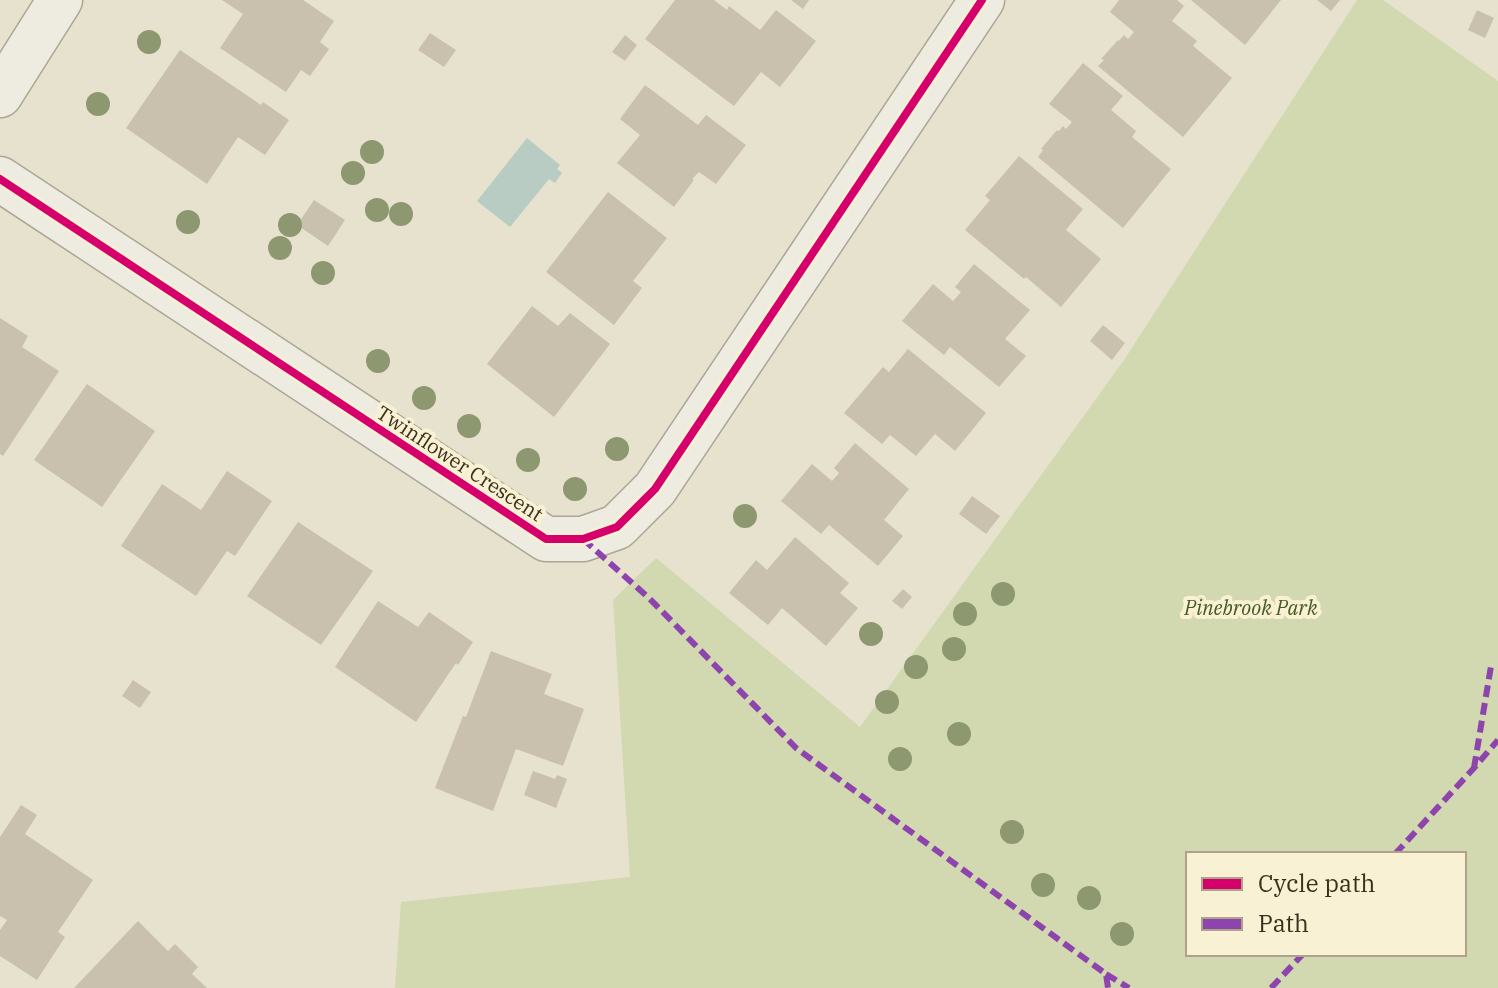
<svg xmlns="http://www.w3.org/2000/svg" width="1498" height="988" viewBox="0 0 1498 988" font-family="'IBM Plex Serif',serif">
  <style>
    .green { fill: #d2d8af; fill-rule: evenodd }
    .water { fill: #b8ccc3 }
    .building { fill: #cac0ae }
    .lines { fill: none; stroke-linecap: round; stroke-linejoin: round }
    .minor-casing { stroke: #aba696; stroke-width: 47 }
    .minor { stroke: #eeebe0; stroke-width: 44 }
    .quiet { stroke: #8e44ad; stroke-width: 6; stroke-dasharray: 12 6; stroke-linecap: butt }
    .cycleway-casing { stroke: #f8f1d3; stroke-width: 13 }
    .cycleway { stroke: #d6006c; stroke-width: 8 }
    .tree { fill: #8d9770 }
    .labels { text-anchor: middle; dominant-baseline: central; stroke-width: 8; stroke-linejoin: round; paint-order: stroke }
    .street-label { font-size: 20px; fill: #3b2f1d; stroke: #f8f1d3 }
    .park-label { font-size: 20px; font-style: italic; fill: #455923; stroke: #f8f1d3 }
  </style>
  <rect width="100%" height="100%" fill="#e6e2ce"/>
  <path class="green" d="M1357,0H1383L1498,81V988H395L401,902L630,877L613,600L656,558L860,727L1124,360ZM1188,854H1464V954H1188Z"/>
  <path class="water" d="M527,138L560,165L557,169L562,173L555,183L549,179L510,227L477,201Z"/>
  <path class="building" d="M222,0H303L334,21L320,42L329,49L310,76L301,70L286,92L220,48L243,14Z
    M675,0H714L727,10L729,6L760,30L776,10L816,41L780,87L761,72L734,106L645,39Z
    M791,0H809L803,9Z
    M1119,0H1177L1184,6L1172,21L1197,41L1193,46L1232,78L1183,137L1098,66L1104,60L1101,59L1118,40L1119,41L1124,35L1128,39L1134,32L1110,12Z
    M1191,0H1281L1245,45Z
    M1317,0H1340L1331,11Z
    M1477,10L1494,18L1485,38L1468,30Z
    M430,33L456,50L444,67L418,50Z
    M625,35L637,45L625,61L612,52Z
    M180,50L261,105L263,102L289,120L265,155L238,137L207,184L126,128Z
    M1083,63L1123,96L1111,110L1136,131L1132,137L1171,169L1123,228L1038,157L1043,150L1041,149L1057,130L1059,131L1063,126L1066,129L1072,122L1049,104Z
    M645,85L698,125L706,115L746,145L716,184L699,172L692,179L694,180L674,207L617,163L640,135L620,119Z
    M1019,156L1083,209L1066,230L1101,259L1061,307L1026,277L1024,279L965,230L990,200L985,196Z
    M608,192L667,238L633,281L642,288L614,325L546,272Z
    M314,200L345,220L328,246L297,225Z
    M974,264L1030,310L1005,339L1026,356L999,387L950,347L944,355L902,321L933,284L953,301L961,292L955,287Z
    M532,306L558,326L570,313L610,344L554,417L487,364Z
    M0,318L28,336L22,347L59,371L3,456L0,454Z
    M1103,325L1125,343L1112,360L1090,341Z
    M908,349L986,413L955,451L935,434L916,456L890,435L882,444L844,413L883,367L889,372Z
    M87,384L155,431L102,507L34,460Z
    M855,443L909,489L884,520L903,536L878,566L829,525L821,534L781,501L812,464L832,481L839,473L834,468Z
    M227,471L272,501L235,556L227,551L196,596L121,546L162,484L201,510Z
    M972,496L1000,516L986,534L959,514Z
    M298,522L373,571L321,645L247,596Z
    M795,537L849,583L840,593L858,608L826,646L782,608L768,625L729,593L756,560L767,570Z
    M903,589L912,597L902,609L892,601Z
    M378,601L418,627L429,612L473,642L458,665L456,663L416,722L335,667Z
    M491,651L552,674L544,694L584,709L563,766L516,749L493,811L435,788L463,716L466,717Z
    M133,680L151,692L140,708L122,696Z
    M533,771L555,779L557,775L567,779L556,808L524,795Z
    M21,805L37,815L25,834L93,880L58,932L65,937L37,980L0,956V930L7,920L0,916V837Z
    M138,921L168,951L175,944L198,967L192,974L207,988H74Z"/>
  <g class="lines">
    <defs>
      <path id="minor" d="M0,95L60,0
        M0,179L546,539H583L617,527L655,489L982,0"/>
    </defs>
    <use href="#minor" class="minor-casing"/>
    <use href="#minor" class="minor"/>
    <path class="quiet" d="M583,539L650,599L796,748L1106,974L1108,988
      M1474,768L1491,666
      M1395,854L1474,768L1498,740
      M1106,974L1129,988
      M1271,988L1303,954"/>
    <defs>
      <path id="cycleway" d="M0,179L546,539H583L617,527L655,489L982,0"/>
    </defs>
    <use href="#cycleway" class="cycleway-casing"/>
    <use href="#cycleway" class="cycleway"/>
  </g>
  <g class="tree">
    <circle cx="149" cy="42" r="12"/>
    <circle cx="98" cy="104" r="12"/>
    <circle cx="372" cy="152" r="12"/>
    <circle cx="353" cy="173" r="12"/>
    <circle cx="377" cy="210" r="12"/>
    <circle cx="401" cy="214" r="12"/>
    <circle cx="188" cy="222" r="12"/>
    <circle cx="290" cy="225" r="12"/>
    <circle cx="280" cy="248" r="12"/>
    <circle cx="323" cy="273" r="12"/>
    <circle cx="378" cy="361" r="12"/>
    <circle cx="424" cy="398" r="12"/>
    <circle cx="469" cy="426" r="12"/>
    <circle cx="617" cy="449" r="12"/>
    <circle cx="528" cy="460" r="12"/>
    <circle cx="575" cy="489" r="12"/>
    <circle cx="745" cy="516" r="12"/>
    <circle cx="1003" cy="594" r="12"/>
    <circle cx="965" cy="614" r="12"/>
    <circle cx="871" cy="634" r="12"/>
    <circle cx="954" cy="649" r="12"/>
    <circle cx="916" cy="667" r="12"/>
    <circle cx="887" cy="702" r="12"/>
    <circle cx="959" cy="734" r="12"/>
    <circle cx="900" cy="759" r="12"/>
    <circle cx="1012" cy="832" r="12"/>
    <circle cx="1043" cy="885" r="12"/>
    <circle cx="1089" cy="898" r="12"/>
    <circle cx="1122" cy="934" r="12"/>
  </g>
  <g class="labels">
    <g class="street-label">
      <text transform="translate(460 463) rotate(33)">Twinflower Crescent</text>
    </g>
    <g class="park-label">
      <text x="1251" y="607">Pinebrook Park</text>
    </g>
  </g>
  <rect x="1186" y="852" width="280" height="104" fill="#f8f1d3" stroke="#aca38a" stroke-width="2"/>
  <rect x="1202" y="878" width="40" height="12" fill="#d6006c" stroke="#aca38a" stroke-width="2"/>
  <text x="1258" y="892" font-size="24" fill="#3b2f1d">Cycle path</text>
  <rect x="1202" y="918" width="40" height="12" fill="#8e44ad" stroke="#aca38a" stroke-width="2"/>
  <text x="1258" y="932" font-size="24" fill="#3b2f1d">Path</text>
</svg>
